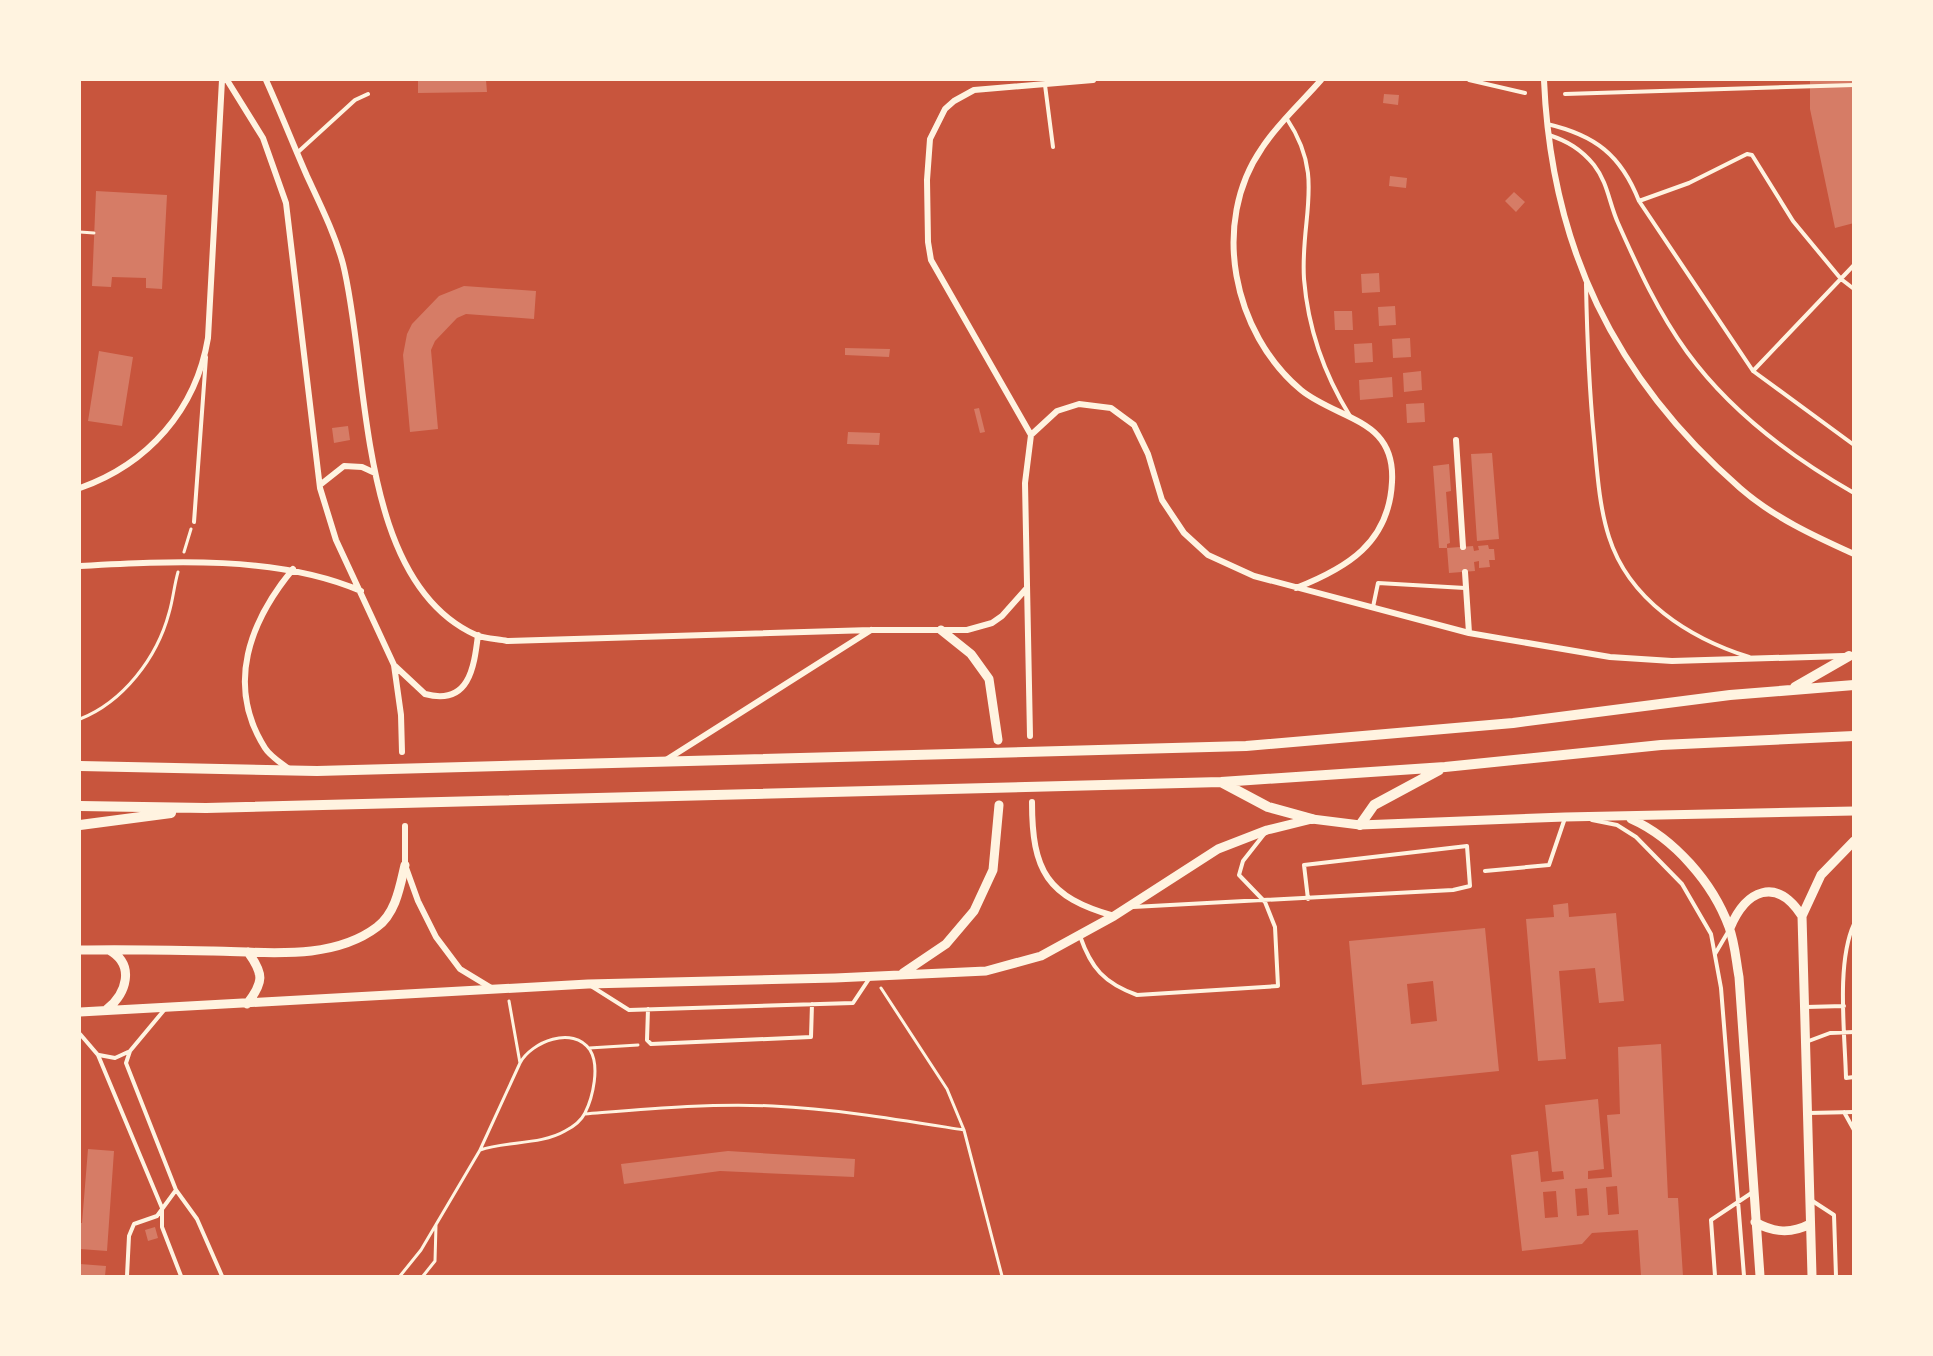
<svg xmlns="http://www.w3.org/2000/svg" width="1933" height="1356" viewBox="0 0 1933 1356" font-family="Montserrat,sans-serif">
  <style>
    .building { fill: #d67c66; fill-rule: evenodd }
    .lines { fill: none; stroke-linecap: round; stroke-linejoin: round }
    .path { stroke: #fff3e0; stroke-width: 3 }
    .service { stroke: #fff3e0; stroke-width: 4 }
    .minor { stroke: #fff3e0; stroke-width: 6 }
    .tertiary { stroke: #fff3e0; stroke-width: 9 }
    .secondary { stroke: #fff3e0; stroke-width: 10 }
  </style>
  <rect width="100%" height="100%" fill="#c8553d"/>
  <path class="building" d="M418,80H486L487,92L418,93Z
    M1810,80H1854V223L1835,228L1810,109Z
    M1384,94L1399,95L1398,105L1383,103Z
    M1390,176L1407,178L1406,188L1389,186Z
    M96,191L167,195L162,289L146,288V278L112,277L111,287L92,286Z
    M1514,192L1525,202L1516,212L1505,201Z
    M1379,273L1380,292L1362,293L1361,274Z
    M464,286L536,291L534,319L466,314L457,318L435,341L431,350L438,429L410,432L403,355L407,334L412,324L439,296Z
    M1395,306L1396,325L1379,326L1378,307Z
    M1334,311H1352L1353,330H1335Z
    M1410,338L1411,357L1393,358L1392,339Z
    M1372,343L1373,362L1355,363L1354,344Z
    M845,348L890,349L889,357L845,355Z
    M99,351L133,357L122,426L88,421Z
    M1421,371L1422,390L1404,392L1403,373Z
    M1392,377L1393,397L1360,400L1359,380Z
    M1424,403L1425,422L1407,423L1406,404Z
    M979,408L985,432L980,433L974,409Z
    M348,426L350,440L334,443L332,428Z
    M848,432L880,433L879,445L847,444Z
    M1492,453L1499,539L1477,541L1471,454Z
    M1449,464L1451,491L1446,492L1450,543L1447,544V548H1439L1433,466Z
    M1488,545L1489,549H1494L1495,560H1489L1490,567L1479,568V561L1474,562L1475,571L1449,573L1447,548L1473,546L1474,551L1479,550L1478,546Z
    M1568,903L1569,917L1616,913L1624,1001L1599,1003L1595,968L1559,971L1566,1059L1538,1061L1526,919L1554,917L1553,905Z
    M1485,928L1499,1071L1362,1085L1349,941ZM1433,981L1437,1021L1411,1024L1407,984Z
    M1661,1044L1668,1198H1678L1683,1276H1641L1638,1230L1592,1233L1582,1244L1522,1251L1511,1155L1538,1151L1541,1182L1564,1179L1563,1171L1552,1172L1545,1105L1598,1099L1604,1169L1588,1171V1179L1612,1177L1607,1115L1620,1114L1618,1047ZM1617,1186L1619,1214L1608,1215L1606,1187ZM1587,1188L1589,1215L1577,1216L1575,1189ZM1556,1191L1558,1217L1545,1218L1543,1192Z
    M88,1149L114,1151L107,1251L80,1249V1223H82Z
    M728,1151L855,1159L854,1177L720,1171L624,1184L621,1164Z
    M155,1227L158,1238L148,1241L145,1230Z
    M80,1264L106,1266L105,1276H80Z"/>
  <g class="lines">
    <path class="path" d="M80,232L94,233
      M184,552L191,529
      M80,719C123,702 157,658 169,613C173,600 174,586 178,572
      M881,988L947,1089L964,1130L1002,1276
      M509,1001L520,1063
      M589,1048L638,1045
      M585,1114C647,1109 710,1103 773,1106C837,1109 901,1120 964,1130
      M400,1276L421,1250L480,1150L520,1063C531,1042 573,1025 590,1050C600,1066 593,1097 585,1113C581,1121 573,1127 565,1131C541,1145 506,1141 480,1150
      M423,1276L435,1261L436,1225"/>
    <path class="service" d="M1469,80L1525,93
      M1045,85L1053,147
      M1565,94L1854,85
      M1287,119C1326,177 1300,216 1304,279C1308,328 1324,374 1350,416
      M1547,124C1595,135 1621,155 1639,201L1753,371L1854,445
      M1549,135C1567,141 1581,149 1594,165C1608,183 1609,203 1618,223C1638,268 1658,312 1687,352C1730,411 1791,457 1854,493
      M297,153L355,100L368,94
      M1639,201L1689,183L1747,154L1752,155L1793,221L1841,279L1854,289
      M1586,284C1587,335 1589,387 1594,438C1597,470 1599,506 1609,537C1629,600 1689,638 1749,657
      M1753,371L1854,265
      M194,522L206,357
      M1373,607L1378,583L1465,588
      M1592,820L1617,825L1636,837L1682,884L1711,934L1721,988L1744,1276
      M1485,871L1549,865L1565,818
      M1133,907L1453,890L1470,886L1467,846L1304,865L1308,899
      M1854,924C1836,963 1845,1035 1846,1078L1854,1077
      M1080,936C1091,968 1104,983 1137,995L1278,986L1275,927L1265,902L1239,875L1243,861L1265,833
      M1715,954L1728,932
      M591,986L629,1010L853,1003L869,979
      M1806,1007L1844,1006
      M165,1009L130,1051L126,1063L176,1190L197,1219L222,1276
      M648,1009L647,1040L651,1044L811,1037L812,1004
      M80,1034L98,1055L162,1208V1227L181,1276
      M1806,1042L1830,1033L1854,1032
      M99,1055L115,1058L128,1052
      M1844,1112L1854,1130
      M1809,1113L1854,1112
      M1811,1200L1834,1215L1836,1276
      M127,1276L129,1236L134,1224L157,1216L176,1190
      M1715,1276L1711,1220L1753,1192"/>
    <path class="minor" d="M227,80L263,138L286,203L320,488L336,540L394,665L401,715L402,752
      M266,80C280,111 293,144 307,176C320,204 335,234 343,264C370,372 356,581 476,635C486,639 498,639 507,641L871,630H967L992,623L1002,616L1026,589
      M1544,80C1551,246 1614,378 1740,488C1773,517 1814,536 1854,554
      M1031,435L931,260L928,242L927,180L930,139L945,109L954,101L974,90L1093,80
      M1456,440L1463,547
      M320,485L344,466L362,467L375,473
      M80,488C148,464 196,410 208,338L222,80
      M80,566C169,561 278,555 361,591
      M1465,572L1469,633
      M1296,588C1347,568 1389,543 1392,482C1393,465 1390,449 1378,436C1361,417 1324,409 1301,390C1233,333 1210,223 1262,148C1278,123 1302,102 1321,80
      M395,666L425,694C469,706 474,668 478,635
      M1030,736L1025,483L1031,435L1057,411L1079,404L1111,408L1134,425L1148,454L1162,500L1184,533L1208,555L1254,576L1469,633L1610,657L1672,661L1844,656
      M666,760L871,630
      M289,769C281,763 270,756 265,748C225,685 250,621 293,569
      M1032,802C1032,871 1047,897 1114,916
      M405,826V865L418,901L436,937L460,969L493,989"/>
    <path class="tertiary" d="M941,630L971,654L989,679L998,740
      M1631,819C1674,838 1713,883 1729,927C1735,943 1736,961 1739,977L1760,1276
      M1730,928C1746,890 1776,876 1802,916
      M80,950C124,949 168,950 213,951C267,952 332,961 377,927C396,913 400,886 405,865
      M903,973L946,944L974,911L993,870L999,805
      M247,1004C264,982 264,974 248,952
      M107,1009C126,994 136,965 109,950
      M80,1012L588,984L835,978L986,971L1041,956L1114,916L1218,849L1267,830L1312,819L1360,825L1565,817L1854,811
      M1755,1222C1774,1233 1791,1234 1810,1224
      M1812,1276L1802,916L1821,875L1854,841"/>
    <path class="secondary" d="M1795,687L1849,656
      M80,766L317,771L1246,746L1513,723L1730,695L1854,685
      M1221,782L1268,807L1312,819
      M80,806L206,808L1221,782L1445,767L1661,745L1854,736
      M80,825L171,813
      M1360,825L1374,805L1439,770"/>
  </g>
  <rect width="1933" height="1356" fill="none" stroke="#fff3e0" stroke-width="162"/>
</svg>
